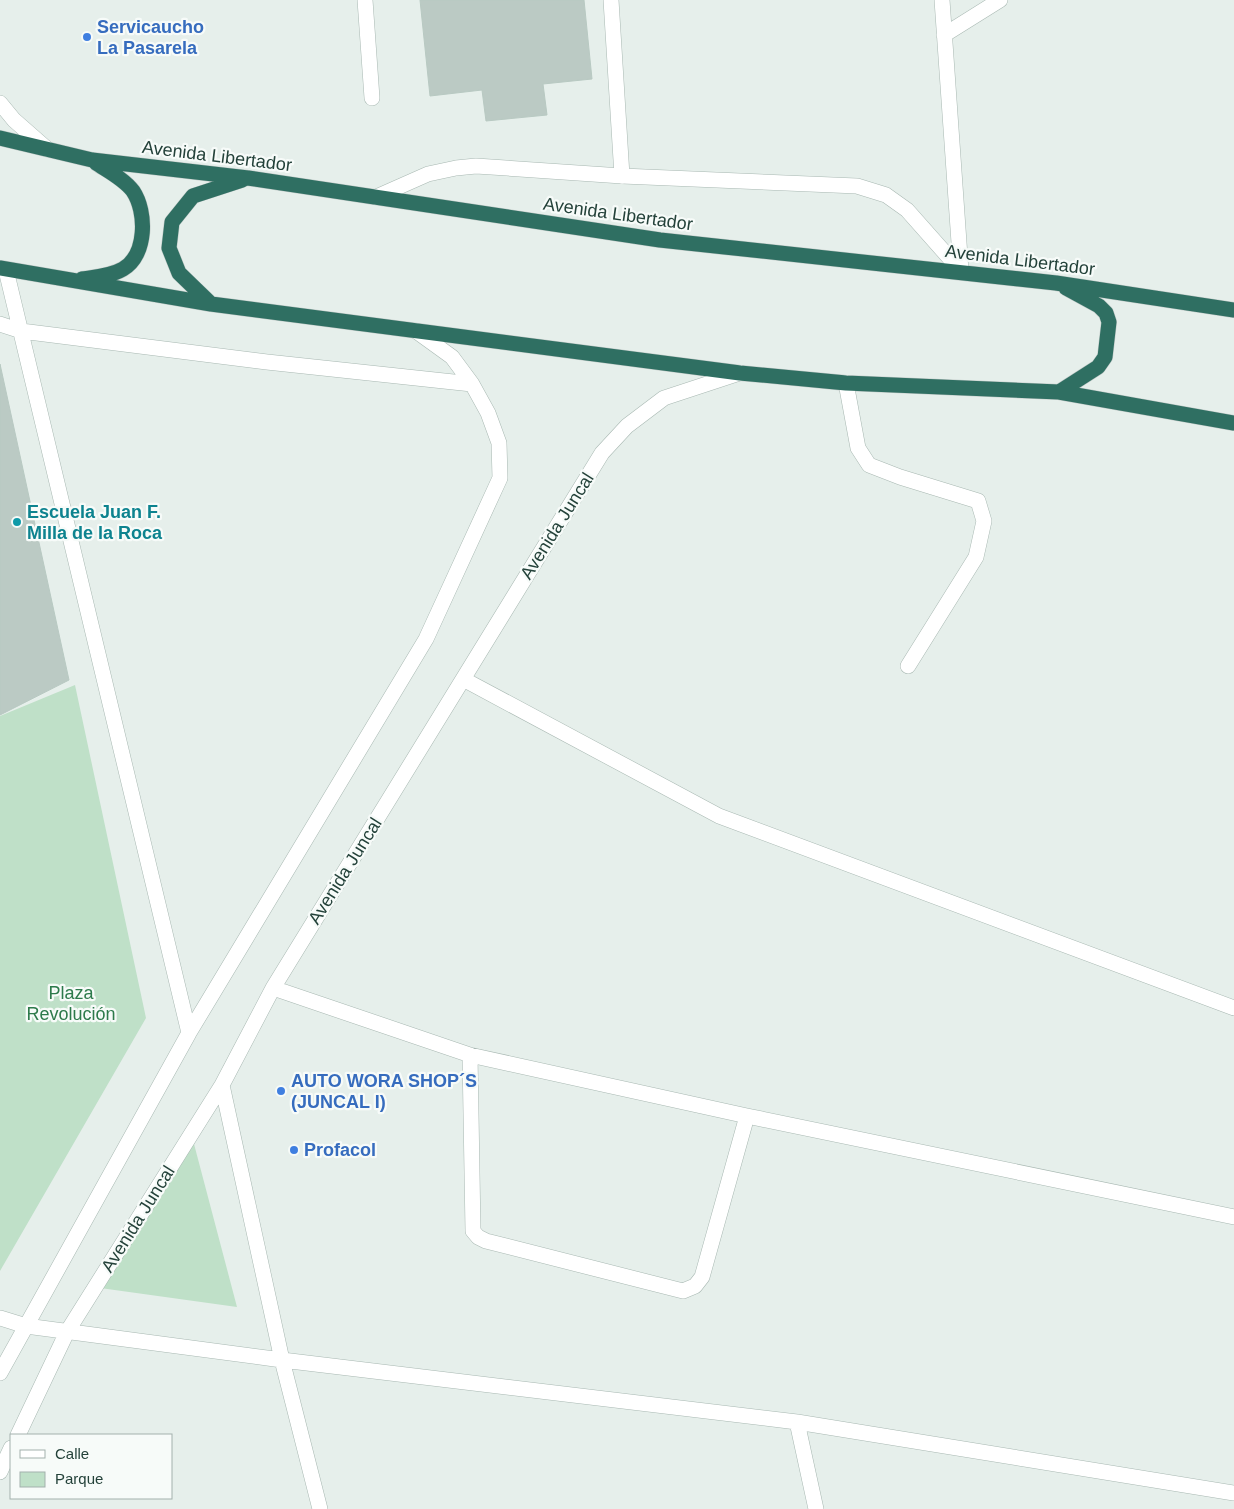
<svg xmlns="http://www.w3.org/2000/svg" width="1234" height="1509" viewBox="0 0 1234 1509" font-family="Arial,sans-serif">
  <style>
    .green { fill: #bfe0c8 }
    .building { fill: #bbcac4; stroke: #b8c9c2 }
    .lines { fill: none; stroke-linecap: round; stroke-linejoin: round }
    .lane-casing { stroke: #a8b8b2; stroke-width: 16 }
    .street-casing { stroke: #a8b8b2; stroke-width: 16 }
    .highway-casing { stroke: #c2cac8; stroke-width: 16 }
    .lane { stroke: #fff; stroke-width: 15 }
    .street { stroke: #fff; stroke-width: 15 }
    .highway { stroke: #2f6f62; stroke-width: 15 }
    .shop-dot { fill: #3f7fe0; stroke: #f7fbf9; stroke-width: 2 }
    .culture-dot { fill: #0f9aa8; stroke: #f7fbf9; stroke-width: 2 }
    .labels { text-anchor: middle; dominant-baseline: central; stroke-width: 4.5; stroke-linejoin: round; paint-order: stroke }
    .shop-label { font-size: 18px; font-weight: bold; fill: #366cbe; stroke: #f7fbf9; text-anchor: start }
    .street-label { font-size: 18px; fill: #24423a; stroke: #f7fbf9 }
    .culture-label { font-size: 18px; font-weight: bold; fill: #0d838f; stroke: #f7fbf9; text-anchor: start }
    .park-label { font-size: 18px; fill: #2d7a4b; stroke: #f7fbf9 }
  </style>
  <rect width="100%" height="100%" fill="#e6efeb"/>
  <path class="green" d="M75,685L146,1018L0,1271V716Z
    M189,1125L237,1307L93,1287Z"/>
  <path class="building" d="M420,0H584L592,79L543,84L547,115L486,121L482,90L430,96Z
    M0,364L69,680L0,715Z"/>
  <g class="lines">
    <defs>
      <path id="lane" d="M365,0L372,98
        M611,0L622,176
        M846,383L858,448L869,465L900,477L978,501L984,521L976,557L908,666"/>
      <path id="street" d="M942,0L961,271
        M944,35L1000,0
        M0,103L14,120L47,149
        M376,197L428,174L456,168L476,166L622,176L857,186L886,195L907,210L961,271
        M6,270L189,1033
        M0,324L21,331L267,362L472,384
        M463,679L719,816L1234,1008
        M273,988L470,1055L747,1116L1234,1217
        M470,1055L473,1231L478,1237L486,1241L683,1291L695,1286L702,1277L747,1116
        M222,1085L282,1360L320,1509
        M0,1318L26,1326L282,1360L797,1422L1234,1493
        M0,1373L189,1033L426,639L500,478L499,443L488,413L472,384L452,357L416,331
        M797,1422L816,1509
        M18,1435L67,1332L222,1085L273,988L602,453L627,426L664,398L740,373
        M0,1472L11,1448"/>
      <path id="highway" d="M0,138L92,160L248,178L660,240L1056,283L1234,310
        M0,268L211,304L740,373L846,383L1059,392L1234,423
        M82,279C96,277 111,276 123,269C147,255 147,212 133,191C124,179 108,171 96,163
        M211,304L179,273L169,248L172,222L193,196L242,180
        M1059,392L1098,367L1105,357L1109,322L1106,313L1099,306L1066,288"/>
    </defs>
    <use href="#lane" class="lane-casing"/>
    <use href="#street" class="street-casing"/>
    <use href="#highway" class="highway-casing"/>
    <use href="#lane" class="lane"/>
    <use href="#street" class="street"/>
    <use href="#highway" class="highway"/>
  </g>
  <g class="shop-dot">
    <circle cx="87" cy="37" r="5"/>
    <circle cx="281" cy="1091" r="5"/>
    <circle cx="294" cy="1150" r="5"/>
  </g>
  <circle class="culture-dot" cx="17" cy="522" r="5"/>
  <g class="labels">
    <g class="shop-label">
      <text x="97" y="27">Servicaucho<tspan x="97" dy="21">La Pasarela</tspan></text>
      <text x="291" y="1081">AUTO WORA SHOP´S<tspan x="291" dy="21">(JUNCAL I)</tspan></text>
      <text x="304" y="1150">Profacol</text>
    </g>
    <g class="street-label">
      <text transform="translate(217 156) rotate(7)">Avenida Libertador</text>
      <text transform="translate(618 214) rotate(8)">Avenida Libertador</text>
      <text transform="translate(1020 260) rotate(7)">Avenida Libertador</text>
      <text transform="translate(557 526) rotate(-58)">Avenida Juncal</text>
      <text transform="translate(345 871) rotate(-58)">Avenida Juncal</text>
      <text transform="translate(138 1219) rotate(-58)">Avenida Juncal</text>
    </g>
    <g class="culture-label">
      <text x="27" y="512">Escuela Juan F.<tspan x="27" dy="21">Milla de la Roca</tspan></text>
    </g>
    <g class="park-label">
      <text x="71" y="993">Plaza<tspan x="71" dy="21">Revolución</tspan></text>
    </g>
  </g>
  <rect x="10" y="1434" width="162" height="65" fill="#f7fbf9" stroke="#a3b1ad"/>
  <rect x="20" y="1450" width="25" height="8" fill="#ffffff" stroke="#a3b1ad"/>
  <text x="55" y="1459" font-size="15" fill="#24423a">Calle</text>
  <rect x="20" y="1472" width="25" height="15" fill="#bfe0c8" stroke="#a3b1ad"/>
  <text x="55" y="1484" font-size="15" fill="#24423a">Parque</text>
</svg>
